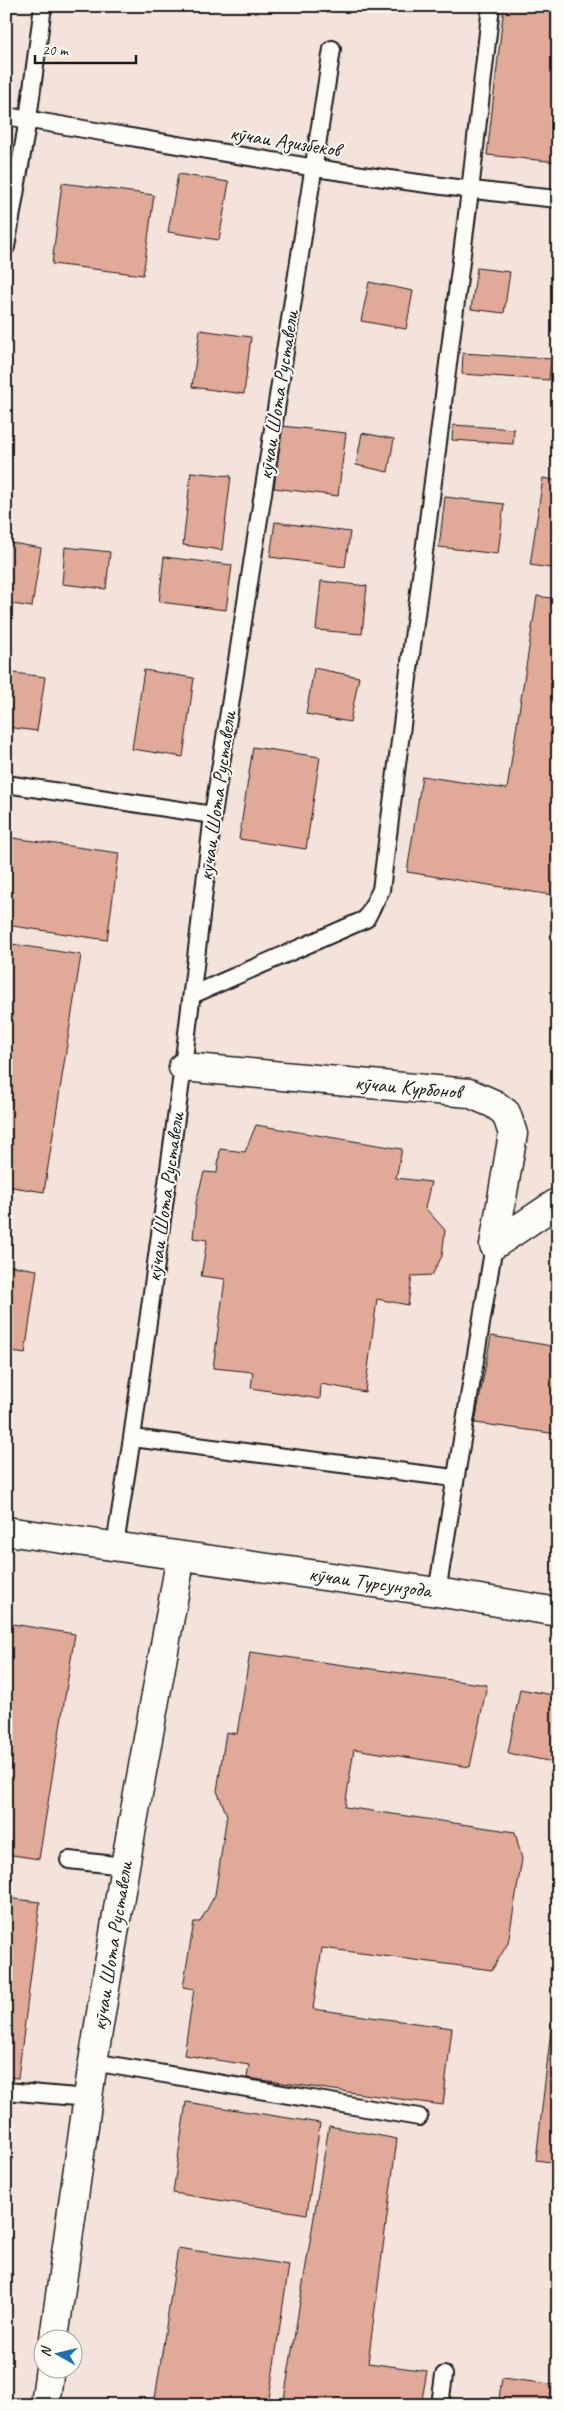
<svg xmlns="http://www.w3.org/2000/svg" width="564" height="2411" viewBox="0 0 564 2411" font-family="Caveat,sans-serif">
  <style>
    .building { fill: #e0a998; stroke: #1c1c1c }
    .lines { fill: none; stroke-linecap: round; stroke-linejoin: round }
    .service-casing { stroke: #1c1c1c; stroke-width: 20 }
    .minor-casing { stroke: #1c1c1c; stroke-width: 31 }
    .tertiary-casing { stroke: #1c1c1c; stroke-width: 31 }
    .service { stroke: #fdfcf7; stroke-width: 16 }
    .minor { stroke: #fdfcf7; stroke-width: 28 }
    .tertiary { stroke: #fdfcf7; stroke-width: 28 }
    .labels { text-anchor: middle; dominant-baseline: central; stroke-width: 4; stroke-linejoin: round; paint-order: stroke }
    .street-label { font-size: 21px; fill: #1c1c1c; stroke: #fdfcf7 }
  </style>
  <rect width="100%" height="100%" fill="#f4e3da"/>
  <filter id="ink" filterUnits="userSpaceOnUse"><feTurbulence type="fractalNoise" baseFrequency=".02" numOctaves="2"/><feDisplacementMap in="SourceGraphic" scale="10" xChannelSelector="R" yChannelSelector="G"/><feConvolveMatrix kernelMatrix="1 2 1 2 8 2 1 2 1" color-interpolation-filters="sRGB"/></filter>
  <g filter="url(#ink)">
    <path class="building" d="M504,6H558V162L487,155Z
      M178,174L229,182L219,240L168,232Z
      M62,183L154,195L143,275L52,264Z
      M477,268L510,272L504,313L471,309Z
      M369,282L413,291L406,329L361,321Z
      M200,330L251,337L244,394L192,387Z
      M463,353L551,359L549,380L462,374Z
      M453,425L514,429L513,444L452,440Z
      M282,426L346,433L338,496L274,488Z
      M362,433L394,439L388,472L356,465Z
      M191,472L231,476L222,550L183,545Z
      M543,478L558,481V569L530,565Z
      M445,497L504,504L498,554L439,547Z
      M275,522L350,532L345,567L270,557Z
      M6,542L41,548L32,607L6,603Z
      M65,547L110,552L106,589L62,584Z
      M164,557L232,565L226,610L159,602Z
      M321,581L367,586L362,634L316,630Z
      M537,596L558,599V896L407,872L422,776L507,789Z
      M314,668L359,677L350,722L306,714Z
      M144,670L194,678L183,757L132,749Z
      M6,672L45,677L37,731L6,727Z
      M253,747L320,757L306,849L239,839Z
      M6,837L119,853L107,940L6,925Z
      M12,944L81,955L44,1192L6,1186V981Z
      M256,1125L402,1149L396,1178L431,1182L425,1208L445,1230L442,1256L432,1275L412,1276L408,1305L377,1299L365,1392L321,1384L320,1399L251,1388L253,1372L213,1368L225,1279L201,1276L207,1240L193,1238L196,1202L204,1172L217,1173L220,1149L245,1152Z
      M6,1265L37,1270L25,1354L6,1351Z
      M491,1336L558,1347V1434L475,1423Z
      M6,1623L75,1634L39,1859L6,1854Z
      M250,1652L487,1685L470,1767L354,1749L345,1807L515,1832L522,1859L508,1943L492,1970L322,1948L313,2009L452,2028L443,2105L247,2078L249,2065L184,2055L194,1989L183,1987L194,1922H200L215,1895L227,1815L217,1791L226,1732L237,1734Z
      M520,1689L558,1696V1763L508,1753Z
      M6,1898L40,1902L18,2078L6,2077Z
      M558,1969V2163L536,2160Z
      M186,2102L320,2123L307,2214L173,2193Z
      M329,2126L397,2139L368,2363L427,2371L421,2405H283Z
      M178,2248L289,2265L268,2405H154Z
      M502,2378L558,2385V2405H498Z"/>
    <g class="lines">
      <defs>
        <path id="service" d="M6,116C190,146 372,182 558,199
          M6,247L28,119L43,6
          M6,784L213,815
          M192,995L366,919L381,890L470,191L491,6
          M132,1438L454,1478
          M115,1545L132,1438L183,1067L213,815L332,49
          M437,1592L494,1245
          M69,1860L125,1866
          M93,2062L419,2117
          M6,2091L88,2098
          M440,2405L444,2375"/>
        <path id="minor" d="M183,1067L469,1093L494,1104L506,1113L513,1134L494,1245
          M494,1245L558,1202"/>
        <path id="tertiary" d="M6,1531L437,1592L558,1612
          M54,2338L93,2062L125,1866L181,1556
          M45,2405L50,2368"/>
      </defs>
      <use href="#service" class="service-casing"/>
      <use href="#minor" class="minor-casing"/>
      <use href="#tertiary" class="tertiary-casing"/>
      <use href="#service" class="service"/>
      <use href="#minor" class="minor"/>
      <use href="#tertiary" class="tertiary"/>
    </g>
  </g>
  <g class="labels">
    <g class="street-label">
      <text transform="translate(285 141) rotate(9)">кӯчаи Азизбеков</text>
      <text transform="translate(278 395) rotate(-81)">кӯчаи Шота Руставели</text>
      <text transform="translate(217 796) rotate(-82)">кӯчаи Шота Руставели</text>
      <text transform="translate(408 1087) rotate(5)">кӯчаи Курбонов</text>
      <text transform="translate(165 1197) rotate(-82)">кӯчаи Шота Руставели</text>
      <text transform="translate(370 1582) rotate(8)">кӯчаи Турсунзода</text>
      <text transform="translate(112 1946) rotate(-81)">кӯчаи Шота Руставели</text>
    </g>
  </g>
  <rect width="564" height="2411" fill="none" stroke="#fdfcf7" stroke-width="25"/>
  <rect x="12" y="12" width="539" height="2386" fill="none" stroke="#1c1c1c" stroke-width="2" filter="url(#ink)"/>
  <g transform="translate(58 2354) rotate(278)"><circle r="24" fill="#fdfcf7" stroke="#a3a29f"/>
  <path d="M0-4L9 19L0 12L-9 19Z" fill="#1f6fb2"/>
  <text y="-8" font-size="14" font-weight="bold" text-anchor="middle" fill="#1c1c1c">N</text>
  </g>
  <path d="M35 55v8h101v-8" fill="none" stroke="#1c1c1c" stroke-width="2.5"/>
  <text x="42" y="55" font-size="15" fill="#1c1c1c" stroke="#fdfcf7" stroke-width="4" paint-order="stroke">20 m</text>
</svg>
